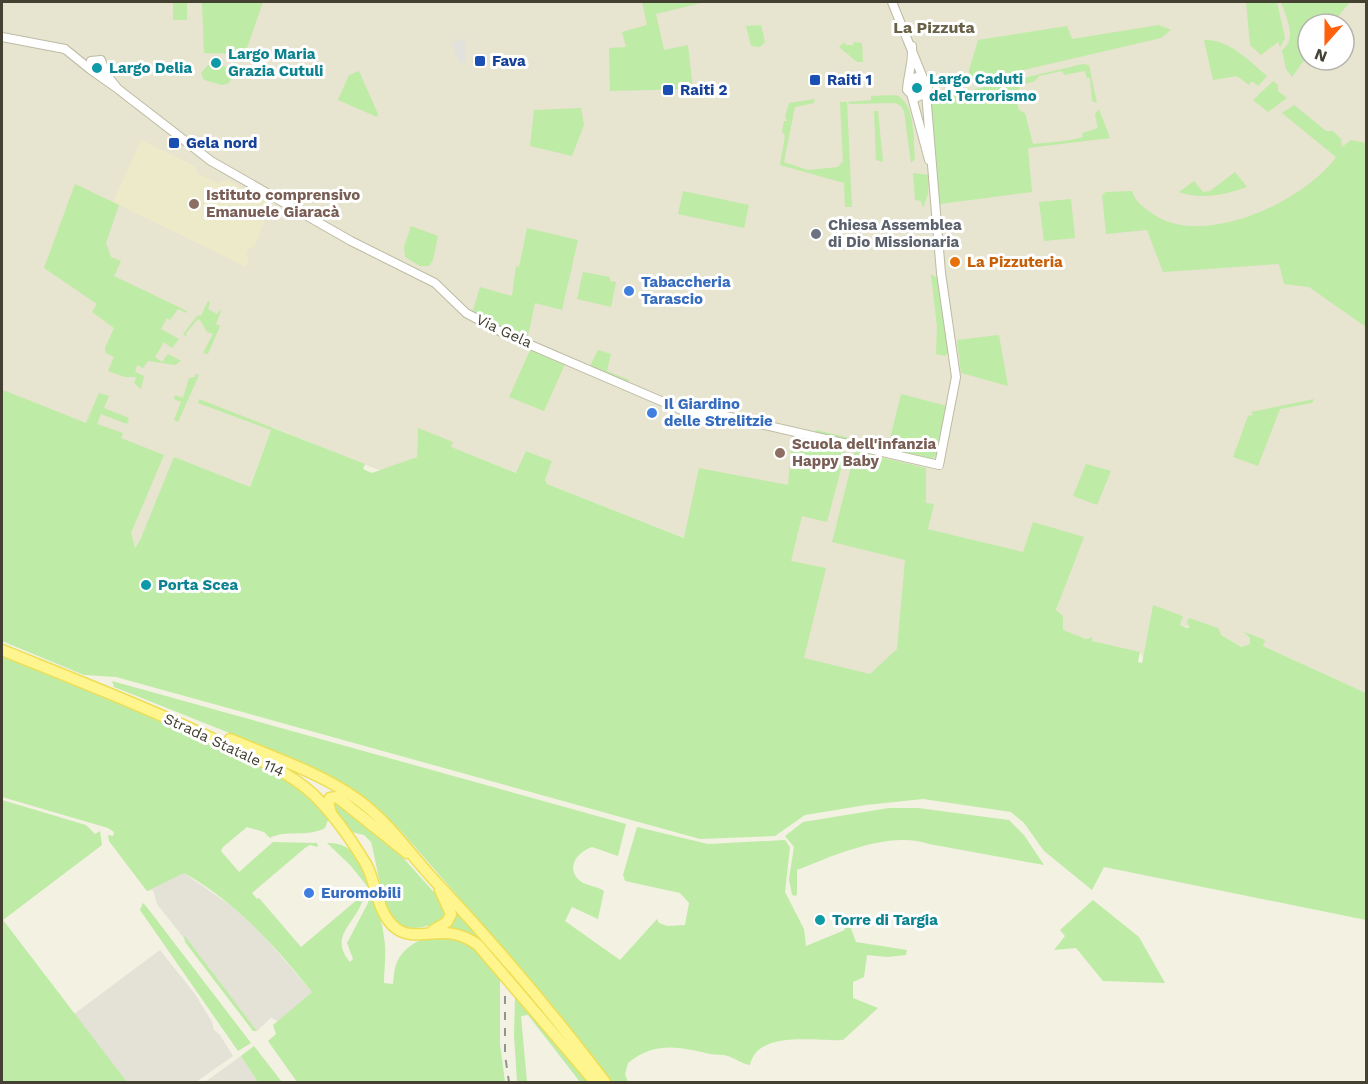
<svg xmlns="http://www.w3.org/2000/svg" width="1368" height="1084" viewBox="0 0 1368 1084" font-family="'Work Sans',sans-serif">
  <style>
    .residential { fill: #e7e4cf; fill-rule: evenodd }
    .industrial { fill: #e4e1d7 }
    .education { fill: #edeaca }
    .green { fill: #beeba6 }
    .parking { fill: #e2e1db }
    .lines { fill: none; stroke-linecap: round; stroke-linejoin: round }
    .minor-casing { stroke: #bebba4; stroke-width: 10 }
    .major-casing { stroke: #edde55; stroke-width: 13 }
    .minor { stroke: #fff; stroke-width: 8 }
    .major { stroke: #fff58e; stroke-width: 10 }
    .rail { stroke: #939393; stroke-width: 2; stroke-dasharray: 8 8; stroke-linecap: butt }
    .transit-dot { fill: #1a4fb4; stroke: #fff; stroke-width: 2 }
    .culture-dot { fill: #0f9aa8; stroke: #fff; stroke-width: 2 }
    .education-dot { fill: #8d6e63; stroke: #fff; stroke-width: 2 }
    .worship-dot { fill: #6b7280; stroke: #fff; stroke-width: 2 }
    .food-dot { fill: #e8710a; stroke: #fff; stroke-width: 2 }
    .shop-dot { fill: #3f7fe0; stroke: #fff; stroke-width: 2 }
    .labels { text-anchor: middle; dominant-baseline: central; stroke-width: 6; stroke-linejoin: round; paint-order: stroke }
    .culture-label { font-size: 15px; font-weight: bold; fill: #0d838f; stroke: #fff; text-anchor: start }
    .transit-label { font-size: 15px; font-weight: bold; fill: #164399; stroke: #fff; text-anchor: start }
    .education-label { font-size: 15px; font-weight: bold; fill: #785e54; stroke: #fff; text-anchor: start }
    .worship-label { font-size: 15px; font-weight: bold; fill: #5b616d; stroke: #fff; text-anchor: start }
    .food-label { font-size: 15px; font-weight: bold; fill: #c56008; stroke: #fff; text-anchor: start }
    .shop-label { font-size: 15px; font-weight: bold; fill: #366cbe; stroke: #fff; text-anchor: start }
    .street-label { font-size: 15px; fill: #444132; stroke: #fff }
    .neighbourhood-label { font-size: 16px; font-weight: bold; fill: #686148; stroke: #fff }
  </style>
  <rect width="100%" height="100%" fill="#f3f1e2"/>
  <path class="residential" d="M2,2H1366V693L1263,646L1264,640L1245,633L1250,638V644L1243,647L1221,635L1180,625L1183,616L1153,605L1143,657L1140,652L1109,646L1092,641L1089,637L1087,639L1062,630L1056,611L1072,564L928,529L910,629L882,678L804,659L685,538L547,484L545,480L552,461L526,451L517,473L450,447L452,442L418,429L417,457L381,471L272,427L228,546L142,536L134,549L2,524ZM1308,24H1344V60H1308Z"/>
  <path class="industrial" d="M109,841L184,873L234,908L260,932L312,992L278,1021L271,1018L257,1031L157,904L153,890L147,891Z
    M160,950L195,994L212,1022L214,1030L220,1035L233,1056L196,1082H127L74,1014Z
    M241,1056L258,1082H205Z"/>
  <path class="education" d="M141,140L195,166L198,174L217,183L227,180L271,203L255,247L248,249L246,254L249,260L246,267L113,202Z"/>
  <path class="green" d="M173,2H187V20H173Z
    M202,2H263L245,54L204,53Z
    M642,2H705L656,14L664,50L688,45L693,89L610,91L609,48L626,47L622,32L647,25Z
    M1246,2H1277L1285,38L1280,47L1278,42L1261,55L1250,45Z
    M1281,2H1350L1332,24H1308V55L1292,77L1286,69L1282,50C1298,38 1286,18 1281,2Z
    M761,25L765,42L760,47L751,46L746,26Z
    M1159,25L1171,30L1161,38L968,83L969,70L978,40L1067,26L1072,39Z
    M1204,40C1229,39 1248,60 1267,76L1258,86L1252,81L1249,85L1237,76L1213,80Z
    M845,42L846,45H853L854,42L862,43L863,62H857L839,47Z
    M1083,64L1089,65L1097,103L1092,101L1090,78H1087L1085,71L1064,75L1062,71L1039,76L1035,81L1019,86L1020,93L1015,94L1019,110L1025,113L1033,144C1051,142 1064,142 1083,137L1082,133L1098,128L1095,114L1099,109L1110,138L1028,148L1032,192L940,204L929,100Z
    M208,65L231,67L234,74L229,83L222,85L204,80L201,73Z
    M359,71L378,114L377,117L338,100L349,75Z
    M1273,81L1278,85V91L1287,98L1268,112L1253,100Z
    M896,95C916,103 913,140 915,159L911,163L904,111L901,106L895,103L849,104L848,102L871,100V96Z
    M815,99L814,103L795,107L784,162L808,170L838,167L843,161L840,102H847L852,207H845L844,183L780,165L785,136L782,131L784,121H787L785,117L789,103Z
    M1294,105L1326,131H1333L1341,139L1342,147L1351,140L1366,143V327L1309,287L1284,284L1279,264L1163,272L1147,230L1106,234L1102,195L1106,192L1132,191C1136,203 1143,207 1153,214C1202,249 1304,202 1336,157L1282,113Z
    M581,108L584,125L572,156L530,146L534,110Z
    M874,111H878L883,162L876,160Z
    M1235,172L1247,187C1226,195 1200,200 1179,192L1194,181L1203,192L1210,191Z
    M913,173L929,175L928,194L923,208L921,201L915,200Z
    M75,184L119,205L106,243L111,257L121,261L114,276L187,311L186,313L178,309L170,320L167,318L161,329L179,339L172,348L164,342L155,357L162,362L168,354L181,361L175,365L148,361L143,368L137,365L135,372L144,376L141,389L134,383L136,377H125L108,371L114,357L106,353L105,348L114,328L92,312L97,304L44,268Z
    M683,191L749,205L744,228L678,214Z
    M1071,199L1075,238L1044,241L1039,202Z
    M411,226L438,236L433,260L429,266H420L405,257L404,247Z
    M527,228L578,240L562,310L535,303L527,340L472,314L480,287L512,296L516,266L519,267Z
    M583,272L610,277V281L616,282L611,307L577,299Z
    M931,274L937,278L949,351L945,356L936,354L937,327Z
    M208,301L210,302L208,309L217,314L222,308L216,324L220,326L208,354L203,353L213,334L207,332L200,320L198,319L186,333L187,337L183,334L198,315L201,316Z
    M999,335L1008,386L961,373L957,340Z
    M531,348L566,362L544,411L509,397Z
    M598,350L611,354L607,371L629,380L628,383L590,366Z
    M195,374L199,375L178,422L174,420L181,402L174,399L175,395L183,398L189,378L195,377Z
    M3,390L86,423L99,393L109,396L104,408L129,418L127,424L101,414L97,424L123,433L121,438L164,455L131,533L135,548L141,538L174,457L250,487L271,430L198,403L199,399L365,464L363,469L372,473L417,457L418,428L453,442L451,447L516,473L526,451L552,461L545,480L547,484L684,538L699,468L788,485L792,436L843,448L845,454L827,522L802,516L791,561L826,568L804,658L870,674L897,649L905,560L832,542L855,451L926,468V503L934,504L928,529L1023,552L1033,522L1084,537L1056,610L1063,616V630L1086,639L1092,637V641L1140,652L1138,662L1142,663L1153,605L1183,616L1180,625L1187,628L1190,627L1187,622L1189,618L1218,628L1221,635L1242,647L1250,644V638L1244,632L1265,640L1263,646L1366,693V920L1104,867L1092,890L1044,851L1024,823L1011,812L923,799L866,805L805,815L775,836L700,839L116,677L84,675L2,641Z
    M901,394L947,406L938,452L932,460L815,434L816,430L888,447Z
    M1314,399L1312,403L1280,409L1258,466L1233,457L1248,416L1253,415L1251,412Z
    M1086,464L1111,471L1097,505L1073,496Z
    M2,654L173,724C214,749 310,774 328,820L325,828C306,838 286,829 270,838L264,832L247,827L223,847L221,851L239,872L273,842L317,843L318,847L310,845L305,848L252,893L257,899L259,898L301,947L364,894C361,921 326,934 350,962L353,959L347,943L368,903L370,890L351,866L327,843C335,843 342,844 349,849C369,865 383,921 385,945C386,958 384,971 384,983L393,984C394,976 394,967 398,960C411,936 446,929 469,942C480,949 491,967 500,977V1044L505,1082H297L268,1041L276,1034L273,1025L312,992C275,946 236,902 184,873L147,891L109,841L108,835L113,836L114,832L108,828L2,797Z
    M112,681L626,824L618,856L592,847C577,852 565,868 580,881C587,886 597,886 604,891L598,919L572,907L565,921L620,960L657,919L659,923L667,926L685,925L689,903L680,893L625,881L623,875L637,827L708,844L785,840L790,847L785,892L804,929L806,946L845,930L843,924L849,923L856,942L907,950L906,955L887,957L867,955L864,977L853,982V998L878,1008L843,1040C820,1042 757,1029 750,1065C740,1063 737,1059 728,1056C722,1054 716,1055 710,1054C680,1047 655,1041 628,1063L625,1074L628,1082H610L531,980L480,927L468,908L402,832L372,803L349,788L275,751L114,687Z
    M2,800L86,825L95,834L100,831L102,845L3,920L127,1082H2Z
    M335,800L397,851L448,908L447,916C383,956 383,887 371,842L364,835L352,832L332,805Z
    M889,808H918L1009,820L1024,835L1044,865L929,844C890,830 834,855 797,870V893L796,896L792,895L789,879L794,847L785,836L803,822Z
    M1093,900L1139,937L1165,983L1103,981L1076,948L1054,950L1065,936L1060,930Z
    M451,902L569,1042L484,942L463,931L446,928Z
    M143,903L146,906L251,1043L238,1051L140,910Z
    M184,935L257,1031H253L185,942Z
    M515,997L592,1082H580L528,1015L521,1016L527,1082H517L514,1035Z
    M254,1046L282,1082H258L241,1056Z"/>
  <path class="parking" d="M466,38V61L460,64L451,43Z"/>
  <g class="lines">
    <defs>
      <path id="minor" d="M892,2L923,78
        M2,37L65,49L91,70
        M909,80L917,77L925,80L928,88L926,93L915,98L907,90C908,73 913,66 912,46
        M118,89L91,70V61L101,60L106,74L118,89L211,161L351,241L435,283L466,313L505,334L682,410L701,415L717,414L939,465L956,377L941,273L926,93
        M912,97L929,160"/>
      <path id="major" d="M2,650C76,680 151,709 224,744C255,758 288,771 314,795C334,815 351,839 366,864C377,884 377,915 397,929C418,944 445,920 478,945L595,1082
        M230,739C272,757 319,772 357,799C389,822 409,853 435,881C495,945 552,1012 605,1082
        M331,813L328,802L330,798L337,797L407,853
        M432,931L447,922L451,914L440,890"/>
    </defs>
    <use href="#minor" class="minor-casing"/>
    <use href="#major" class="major-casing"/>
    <use href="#minor" class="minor"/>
    <use href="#major" class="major"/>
    <path class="rail" d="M505,996V1055L509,1082"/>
  </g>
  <g class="transit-dot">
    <rect x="474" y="55" width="12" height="12" rx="3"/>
    <rect x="809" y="74" width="12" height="12" rx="3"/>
    <rect x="662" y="84" width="12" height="12" rx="3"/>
    <rect x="168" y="137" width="12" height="12" rx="3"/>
  </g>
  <g class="culture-dot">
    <circle cx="216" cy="63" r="6"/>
    <circle cx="97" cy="68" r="6"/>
    <circle cx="917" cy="88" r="6"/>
    <circle cx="146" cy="585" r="6"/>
    <circle cx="820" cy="920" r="6"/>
  </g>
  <g class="education-dot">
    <circle cx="194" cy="204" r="6"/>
    <circle cx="780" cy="453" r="6"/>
  </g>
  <circle class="worship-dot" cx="816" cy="234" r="6"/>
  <circle class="food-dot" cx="955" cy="262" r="6"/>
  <g class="shop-dot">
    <circle cx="629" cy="291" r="6"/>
    <circle cx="652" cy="413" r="6"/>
    <circle cx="309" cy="893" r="6"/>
  </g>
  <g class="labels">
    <g class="culture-label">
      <text x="228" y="54">Largo Maria<tspan x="228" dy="17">Grazia Cutuli</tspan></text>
      <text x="109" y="68">Largo Delia</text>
      <text x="929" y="79">Largo Caduti<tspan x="929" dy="17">del Terrorismo</tspan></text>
      <text x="158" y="585">Porta Scea</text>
      <text x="832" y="920">Torre di Targia</text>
    </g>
    <g class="transit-label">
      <text x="492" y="61">Fava</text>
      <text x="827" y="80">Raiti 1</text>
      <text x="680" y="90">Raiti 2</text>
      <text x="186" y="143">Gela nord</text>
    </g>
    <g class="education-label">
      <text x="206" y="195">Istituto comprensivo<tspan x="206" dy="17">Emanuele Giaracà</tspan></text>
      <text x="792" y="444">Scuola dell'infanzia<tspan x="792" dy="17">Happy Baby</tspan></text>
    </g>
    <g class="worship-label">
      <text x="828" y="225">Chiesa Assemblea<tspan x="828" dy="17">di Dio Missionaria</tspan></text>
    </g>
    <g class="food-label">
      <text x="967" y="262">La Pizzuteria</text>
    </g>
    <g class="shop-label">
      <text x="641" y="282">Tabaccheria<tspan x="641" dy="17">Tarascio</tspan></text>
      <text x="664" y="404">Il Giardino<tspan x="664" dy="17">delle Strelitzie</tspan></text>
      <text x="321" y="893">Euromobili</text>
    </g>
    <g class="street-label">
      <text transform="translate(504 331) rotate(25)">Via Gela</text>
      <text transform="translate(224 745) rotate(25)">Strada Statale 114</text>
    </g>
    <g class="neighbourhood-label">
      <text x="934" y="27">La Pizzuta</text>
    </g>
  </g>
  <rect width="1368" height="1084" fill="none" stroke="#444132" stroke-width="6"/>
  <g transform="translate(1326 42) rotate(201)"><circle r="28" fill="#ffffff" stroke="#b4b3ad" stroke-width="1.5"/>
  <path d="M0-4.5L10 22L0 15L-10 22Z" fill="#ff610c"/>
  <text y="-9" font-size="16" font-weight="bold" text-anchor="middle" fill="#444132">N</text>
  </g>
</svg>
